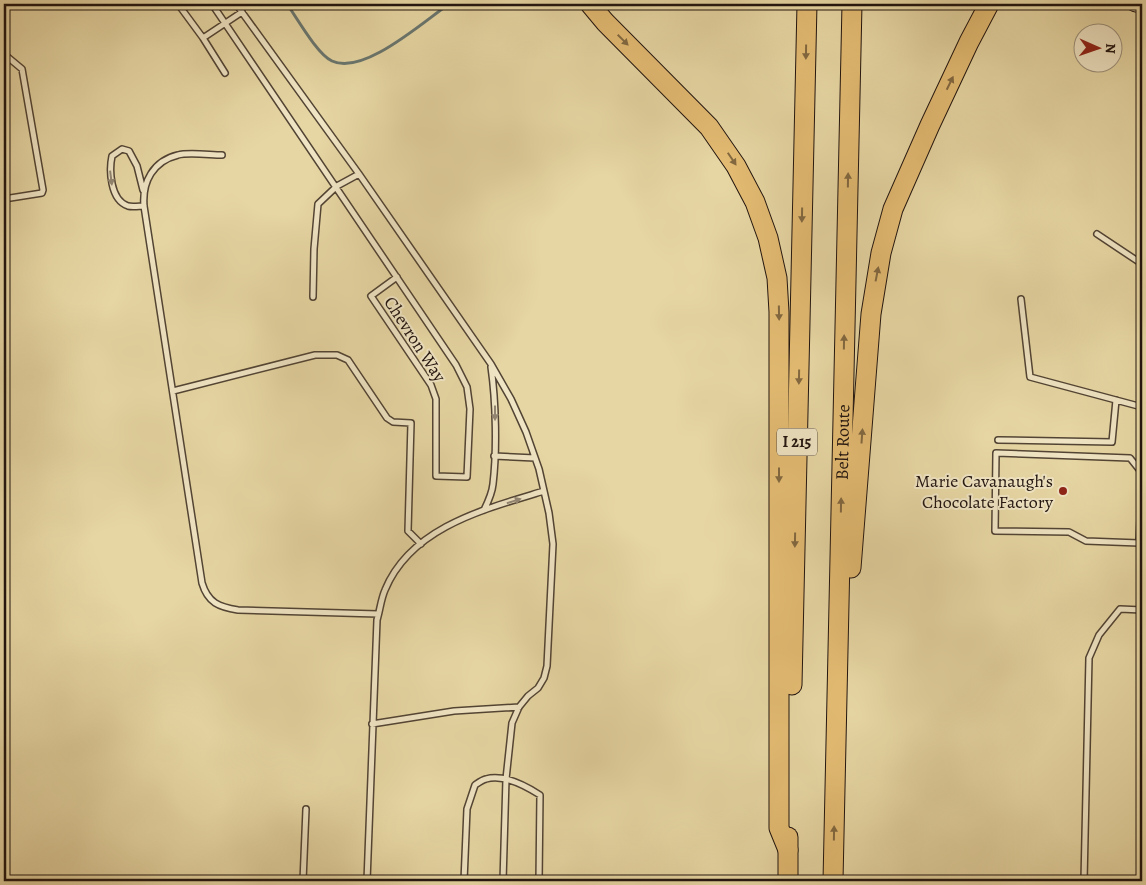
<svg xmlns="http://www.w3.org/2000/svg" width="1146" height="885" viewBox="0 0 1146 885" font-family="Alegreya,serif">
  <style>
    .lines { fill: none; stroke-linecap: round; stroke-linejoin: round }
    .stream { stroke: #69766f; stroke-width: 3 }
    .service-casing { stroke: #524434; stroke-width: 8 }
    .secondary-casing { stroke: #21140f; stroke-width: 16 }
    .motorway-casing { stroke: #21140f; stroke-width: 21 }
    .service { stroke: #efe4c3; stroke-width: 5 }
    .secondary { stroke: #efe4c3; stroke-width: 14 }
    .motorway { stroke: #e3bb72; stroke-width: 19 }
    .oneway { fill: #826840 }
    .oneway2 { fill: #928672 }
    .poi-dot { fill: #8f2418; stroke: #efe4c3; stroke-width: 2 }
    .labels { text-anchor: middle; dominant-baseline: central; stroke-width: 4; stroke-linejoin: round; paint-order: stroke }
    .shield { fill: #efe4c3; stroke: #5f5245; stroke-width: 1 }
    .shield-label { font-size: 16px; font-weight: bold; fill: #21140f }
    .street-label { font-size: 18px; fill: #21140f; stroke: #efe4c3 }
    .poi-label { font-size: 18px; fill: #21140f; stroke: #efe4c3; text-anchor: end }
  </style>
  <rect width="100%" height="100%" fill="#e6d6a3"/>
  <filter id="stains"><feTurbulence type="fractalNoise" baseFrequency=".004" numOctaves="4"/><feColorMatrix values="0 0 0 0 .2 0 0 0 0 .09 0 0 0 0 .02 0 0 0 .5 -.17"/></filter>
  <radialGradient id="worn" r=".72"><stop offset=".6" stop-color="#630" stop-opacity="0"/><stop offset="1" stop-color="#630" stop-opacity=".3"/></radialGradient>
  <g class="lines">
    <path class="stream" d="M287,4C297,18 317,54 332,61C363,76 423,22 449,4"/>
    <defs>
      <path id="service" d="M178,4L203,38
        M212,4L456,365L467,387L470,409L467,477L436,476V399L431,385L371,296L397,277
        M236,4L359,174L491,364L511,399L526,432L539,469L549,513L553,544L547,666L544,678L538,688L528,696L519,707L512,723L506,779L503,881
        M4,54L22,69L43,190L42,193L4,199
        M225,73L203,38L242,12
        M222,155C211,155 188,152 178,155C153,161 142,182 144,206L202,583C208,603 219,607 238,610L378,614
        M143,190L137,166L129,151L122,149L112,156C109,170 110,200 128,206C132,207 140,206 144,206
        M1097,234L1142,264
        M313,297L314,249L318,204L337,186L359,174
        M1021,299L1030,377L1142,407
        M173,391L315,355H337L348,360L387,418L393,422L411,423L408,531L421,544
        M998,440L1112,442L1116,400
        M494,456L535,458
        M1142,473L1130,458L996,453L995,531L1069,532L1086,541L1139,543L1142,476
        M484,510C488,502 492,494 493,484C497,450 496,402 491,367
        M372,724L454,711L519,707
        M303,881L306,809
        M367,881L377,620C380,610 381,599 385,590C411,527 485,509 544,491
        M464,881L467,809L475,785C478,783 482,780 486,779C503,774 526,786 540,795L539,881
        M1084,881L1089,658L1099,635L1120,609L1142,610"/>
      <path id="secondary" d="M1134,4L1142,6"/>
      <g id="motorway">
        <path d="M590,4L605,22L709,127L736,166L755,202L768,238L777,278L779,312V828L788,850"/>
        <path d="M851,568L871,314L881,253L893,209L930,125L969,42L989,4"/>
        <path d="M792,685L807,4"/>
        <path d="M788,881V837"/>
        <path id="s1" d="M833,881L852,4"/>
      </g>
    </defs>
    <use href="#service" class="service-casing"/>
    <use href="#secondary" class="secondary-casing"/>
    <use href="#motorway" class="motorway-casing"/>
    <use href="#service" class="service"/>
    <use href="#secondary" class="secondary"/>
    <use href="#motorway" class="motorway"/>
  </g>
  <defs><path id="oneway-solid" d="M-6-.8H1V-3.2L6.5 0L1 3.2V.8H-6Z" transform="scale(1.25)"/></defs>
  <g class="oneway">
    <use href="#oneway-solid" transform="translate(623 40) rotate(45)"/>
    <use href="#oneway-solid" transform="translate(806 52) rotate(91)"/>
    <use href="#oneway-solid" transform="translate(950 83) rotate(-64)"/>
    <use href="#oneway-solid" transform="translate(732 159) rotate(56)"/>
    <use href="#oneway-solid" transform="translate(848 180) rotate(-89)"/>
    <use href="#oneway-solid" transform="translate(802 215) rotate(91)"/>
    <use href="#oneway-solid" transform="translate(877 274) rotate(-79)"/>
    <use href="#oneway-solid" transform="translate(779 313) rotate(89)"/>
    <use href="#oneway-solid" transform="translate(844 342) rotate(-89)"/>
    <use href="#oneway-solid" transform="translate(799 377) rotate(91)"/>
    <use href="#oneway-solid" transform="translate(862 436) rotate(-86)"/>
    <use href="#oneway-solid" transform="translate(779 475) rotate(90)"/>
    <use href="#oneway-solid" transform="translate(841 505) rotate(-89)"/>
    <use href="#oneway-solid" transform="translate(795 540) rotate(91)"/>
    <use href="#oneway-solid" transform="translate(834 833) rotate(-89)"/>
  </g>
  <g class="oneway2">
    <use href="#oneway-solid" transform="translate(111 178) rotate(83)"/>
    <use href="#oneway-solid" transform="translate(495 413) rotate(90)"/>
    <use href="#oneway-solid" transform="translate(514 501) rotate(-17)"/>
  </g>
  <circle class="poi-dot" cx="1063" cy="491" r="5"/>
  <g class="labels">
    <rect class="shield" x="777" y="428.5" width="40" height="27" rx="4"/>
    <g class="shield-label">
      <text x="797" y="442">I 215</text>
    </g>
    <g class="street-label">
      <text transform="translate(415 339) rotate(57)">Chevron Way</text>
      <text stroke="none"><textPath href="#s1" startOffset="439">Belt Route</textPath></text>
    </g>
    <g class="poi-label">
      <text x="1053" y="481">Marie Cavanaugh's<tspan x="1053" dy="21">Chocolate Factory</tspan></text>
    </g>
  </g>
  <rect width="1146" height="885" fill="none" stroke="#e6d6a3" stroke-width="20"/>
  <rect x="5" y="5" width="1136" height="875" fill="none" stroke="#21140f" stroke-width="2.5"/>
  <rect x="10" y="10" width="1126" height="865" fill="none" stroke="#21140f"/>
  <g transform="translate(1098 48) rotate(92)"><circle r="24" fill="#efe4c3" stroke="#9d917b"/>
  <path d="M0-4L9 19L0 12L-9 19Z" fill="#8f2418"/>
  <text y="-8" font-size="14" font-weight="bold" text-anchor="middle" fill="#21140f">N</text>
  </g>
  <rect width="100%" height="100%" filter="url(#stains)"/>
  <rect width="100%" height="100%" fill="url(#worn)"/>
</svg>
